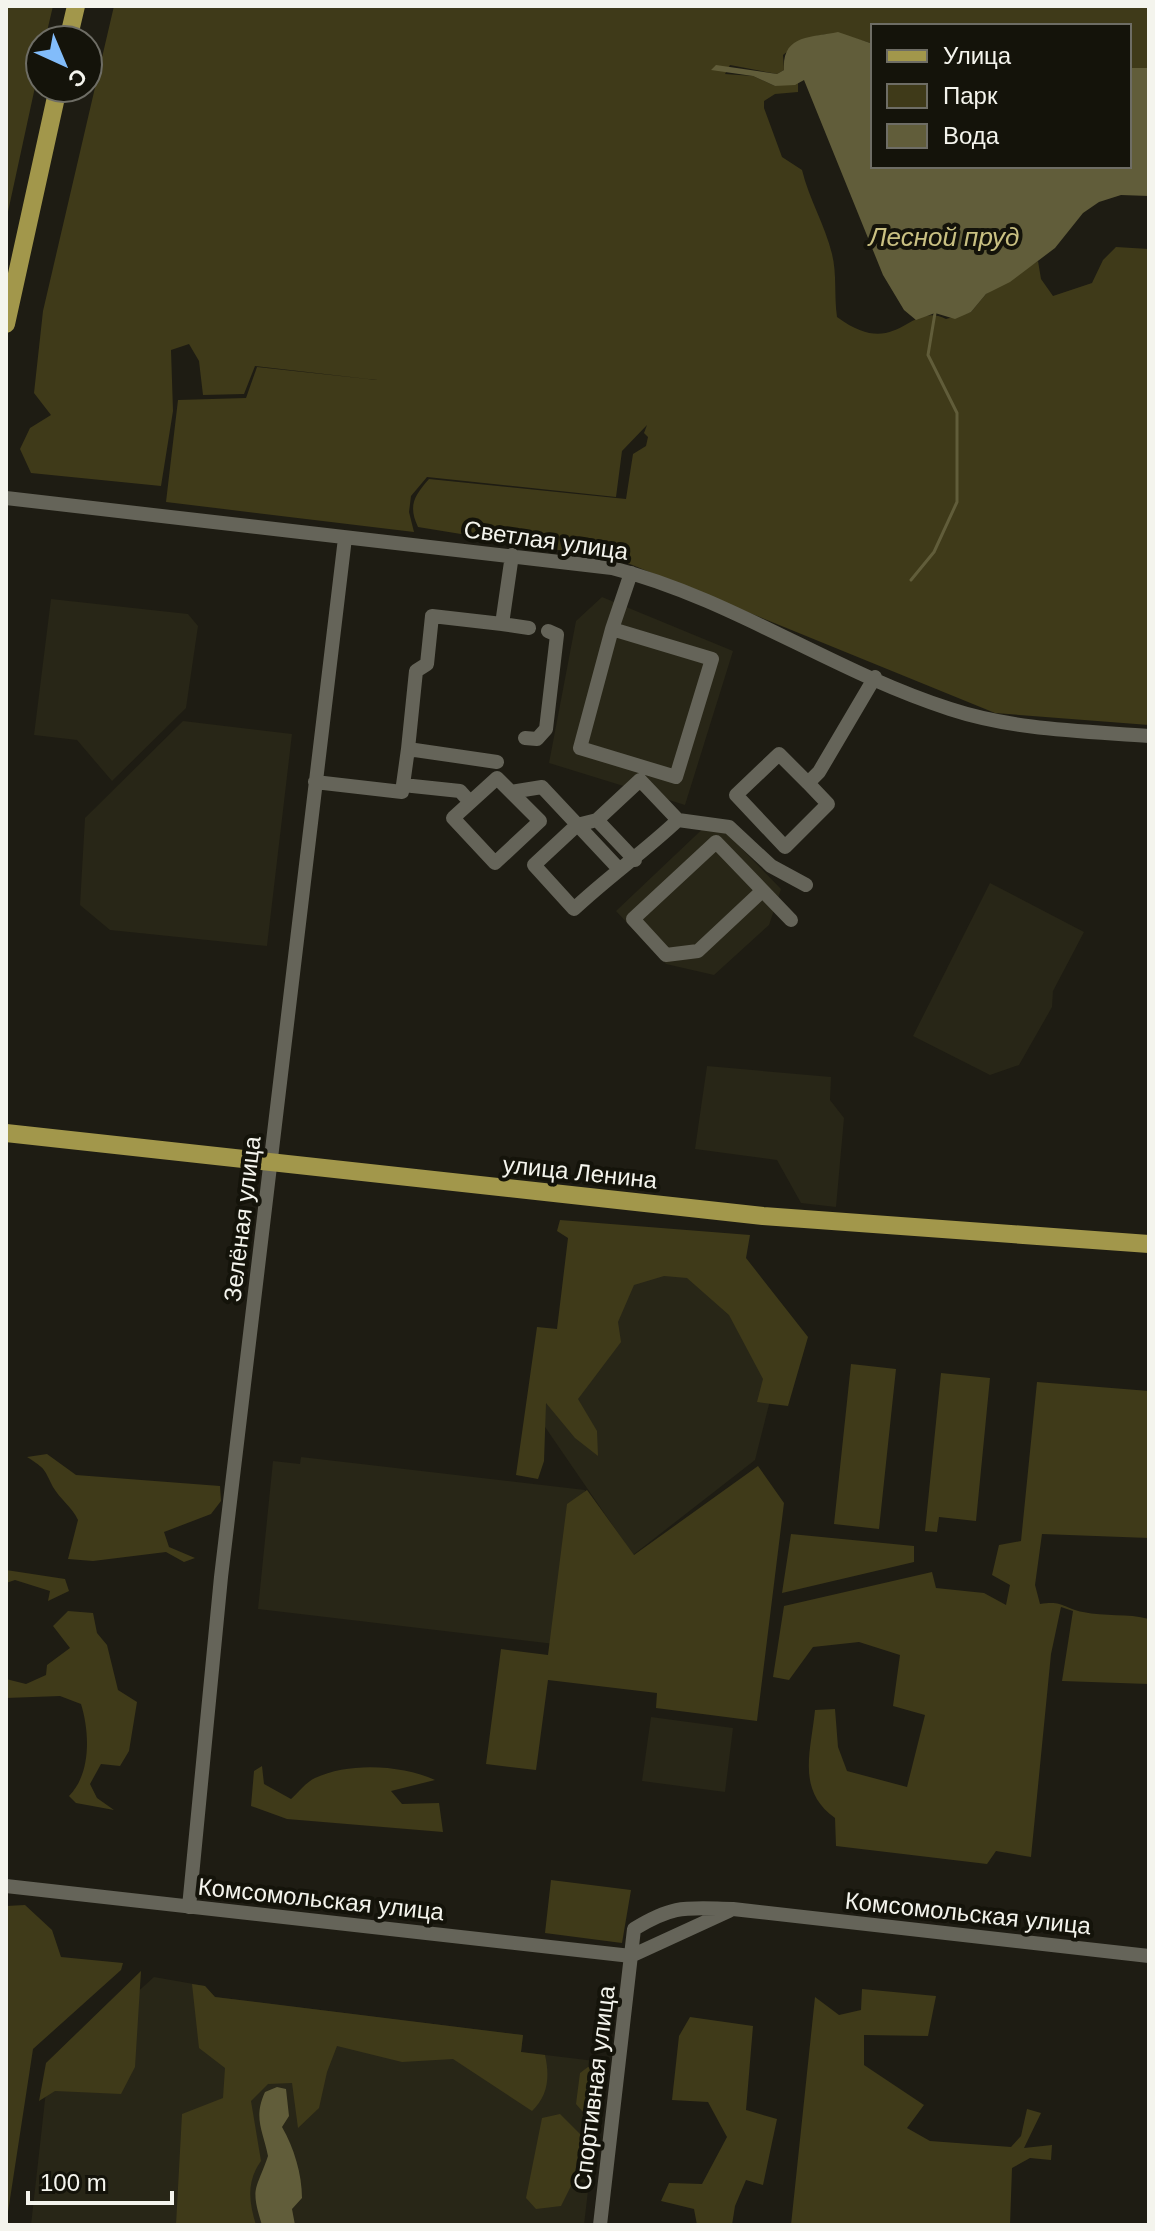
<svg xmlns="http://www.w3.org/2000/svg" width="1155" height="2231" viewBox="0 0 1155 2231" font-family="Helvetica,sans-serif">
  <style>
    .built { fill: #282617 }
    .green { fill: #3f3a19 }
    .water { fill: #615d3a }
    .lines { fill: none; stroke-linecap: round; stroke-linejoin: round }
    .stream { stroke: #615d3a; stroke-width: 3 }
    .minor { stroke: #656459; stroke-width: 14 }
    .major { stroke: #a2974b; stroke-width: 18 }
    .labels { text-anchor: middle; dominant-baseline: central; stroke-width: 8; stroke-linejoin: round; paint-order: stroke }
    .street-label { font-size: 24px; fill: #f4f4ed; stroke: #14130a }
    .water-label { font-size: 26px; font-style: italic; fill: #c9c082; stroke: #14130a }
  </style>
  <rect width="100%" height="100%" fill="#1e1c13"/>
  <path class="built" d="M602,597L733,651L685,805L549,763L576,621Z
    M51,599L188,614L198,626L186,708L112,781L77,740L34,735Z
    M183,721L292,734L267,946L110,930L80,905L85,818Z
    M713,819L781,889L769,925L714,975L666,964L616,911Z
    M990,883L1084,932L1053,991L1052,1007L1019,1065L990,1075L913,1036Z
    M707,1066L831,1077L830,1100L844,1118L836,1207L801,1203L777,1160L695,1149Z
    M581,1238L711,1249L781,1357L755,1460L633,1555L532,1408L564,1347Z
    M301,1457L585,1490L563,1645L258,1609L273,1461L300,1464Z
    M651,1717L733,1728L725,1792L642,1781Z
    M154,1977L205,1986L215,1997L523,2035L521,2052L603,2062L584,2225H31L48,2073Z"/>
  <path class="green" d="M6,6H53L45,40H40V64L6,221Z
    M114,6H1149L1147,69L1129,68V26H873V44C833,31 817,28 783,55L784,70L777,74L730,65L725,74L753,76L775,86L804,80L798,82V92L775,94L764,101V108L782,157L802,170C809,199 825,225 832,254C837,274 834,296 837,317C898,362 908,300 946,319L971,312L986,294L1038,261L1041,279L1053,296L1092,283L1103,260L1116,247L1149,249V725L995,713L620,560L418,527C408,506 414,496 429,479L626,499L633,454L646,446L648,437L644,433L647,425L622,451L616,497L427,477L411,496L409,512L414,532L166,502L178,400L246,398L257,367L377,380L255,366L244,394L203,395L199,361L189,344L171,350L173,411L161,486L31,473L20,449L30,428L51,415L34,393L43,311Z
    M560,1220L750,1235L746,1258L808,1337L788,1406L757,1402L763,1379L729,1315L687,1278L664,1276L634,1285L618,1322L621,1342L578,1399L597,1431L598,1456L575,1438L546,1403L544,1461L538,1479L516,1475L537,1327L557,1329L568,1238L557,1231Z
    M851,1364L896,1369L879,1529L834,1524Z
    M941,1373L990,1378L976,1521L939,1517L937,1532L925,1531Z
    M1037,1382L1149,1391V1538L1042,1534L1035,1585L1040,1604C1063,1600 1063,1608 1083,1612C1105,1617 1127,1613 1149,1619V1684L1062,1681L1073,1611L1061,1607L1051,1654L1031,1857L996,1851L987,1864L836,1846L835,1818C796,1790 811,1752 815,1710L835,1709L838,1747L847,1771L907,1787L925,1715L893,1706L900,1655L859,1642L813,1647L789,1680L773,1677L784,1606L932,1572L936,1588L984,1593L1006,1605L1010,1585L992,1575L999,1545L1021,1541Z
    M47,1454L76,1475L220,1486L221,1501L211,1514L164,1532L169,1547L195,1558L184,1562L166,1552L93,1561L68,1559L78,1520C72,1507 60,1499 53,1487C44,1469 46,1469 27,1457Z
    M758,1466L784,1503L757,1721L656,1708L657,1693L548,1680L536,1770L486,1764L501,1649L548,1655L567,1504L587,1490L634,1555Z
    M791,1534L914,1546V1562L782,1593Z
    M6,1570L65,1579L69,1591L48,1601L50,1591L15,1580L6,1583Z
    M68,1611L93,1613L97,1633L107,1645L118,1690L137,1702L129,1751L120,1766L101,1764L90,1784L97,1798L114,1810L76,1803L69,1796C91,1774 90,1733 81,1704L60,1696L6,1698V1679L26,1684L46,1675L47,1665L70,1648L53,1626Z
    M262,1766L264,1784L291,1799C298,1793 306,1782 315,1778C350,1762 401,1765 435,1780L391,1791L402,1804L439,1803L443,1832L287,1819L251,1806L254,1771Z
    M551,1880L631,1890L622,1943L545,1933Z
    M25,1905L52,1930L61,1957L123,1963L121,1970L33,2049L6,2225V1906Z
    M141,1971L135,2067L121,2094L55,2091L39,2101L46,2063Z
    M192,1984L205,1986L215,1997L523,2035L521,2052L545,2055C550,2077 548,2096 532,2111L453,2059L402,2062L337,2046L327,2072L319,2108L298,2128L292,2083L268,2084L251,2101L261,2161C246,2182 249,2202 256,2225H176L182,2114L223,2098L225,2068L199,2048Z
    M862,1989L936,1996L928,2036L864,2035V2065L924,2105L907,2128L930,2141L1011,2147L1021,2136L1027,2109L1041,2113L1024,2148L1052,2145L1051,2160L1030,2158L1012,2168L1010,2225H791L815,1997L839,2015L861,2010Z
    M690,2017L753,2026L746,2110L777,2119L763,2185L746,2180L735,2206L732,2225H697L694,2209L661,2201L669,2183L702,2184L727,2137L708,2102L672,2100L679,2036Z
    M598,2066C604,2080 602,2101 594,2114L583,2112L576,2104L580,2073L588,2067Z
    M560,2114L581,2135L574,2180L561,2206L536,2209L526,2198L542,2118Z"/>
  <path class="water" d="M838,32L873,44V166H1129V68H1149V196L1121,195L1099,202L1083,213L1055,248L1010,282L986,294L971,312L955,319L935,313L916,320L904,310L883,275L804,80L795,85L775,86L753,76L711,70L716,65L777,74L784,70C782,34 811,38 838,32Z
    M277,2087L286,2089L289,2116L282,2127C294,2148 302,2174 302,2198L292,2209L295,2225H262C250,2187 256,2191 268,2156C263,2131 253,2118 265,2092Z"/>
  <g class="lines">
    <path class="stream" d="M911,580L934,552L957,502V413L928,355L935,313"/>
    <path class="minor" d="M6,498L612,568C731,598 834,672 950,709C1014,730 1082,731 1149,736
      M502,624L529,628
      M612,629L580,748L676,777L712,659L612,629L631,573
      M525,738L537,739L546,729L557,635L548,631
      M497,762L408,749L416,671L427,664L432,616L502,624L512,555
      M497,778L540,821L495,863L453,818Z
      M315,782L402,792L408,749
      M808,783L779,754L736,795L785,847L828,804L808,783L819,772L875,677
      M403,785L460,791L470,802
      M511,792L542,787L618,868
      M597,820L635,860
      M678,820C644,852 608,877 574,909L534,865L577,825L597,820L640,780L678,820L729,827L771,866L806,885
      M762,891L698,951L666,955L633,919L716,842L791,920
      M6,1886L631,1956L729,1911
      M189,1907L221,1577L345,538
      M600,2225L634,1929C675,1904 686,1908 733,1909L1149,1956"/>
    <path class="major" d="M68,40L76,6
      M6,324L58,88
      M6,1133L763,1216L1149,1244"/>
  </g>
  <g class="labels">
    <g class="street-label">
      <text transform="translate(546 540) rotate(8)">Светлая улица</text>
      <text transform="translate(580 1172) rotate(6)">улица Ленина</text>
      <text transform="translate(242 1219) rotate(-83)">Зелёная улица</text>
      <text transform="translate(321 1899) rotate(6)">Комсомольская улица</text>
      <text transform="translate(968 1913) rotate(6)">Комсомольская улица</text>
      <text transform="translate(594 2088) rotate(-83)">Спортивная улица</text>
    </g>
    <g class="water-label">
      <text x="944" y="237">Лесной пруд</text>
    </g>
  </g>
  <rect width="1155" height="2231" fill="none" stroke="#f4f4ed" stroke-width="16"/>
  <rect x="871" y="24" width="260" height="144" fill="#14130a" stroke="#6e6d65" stroke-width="2"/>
  <rect x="887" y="50" width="40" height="12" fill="#a2974b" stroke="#6e6d65" stroke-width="2"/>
  <text x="943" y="64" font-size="24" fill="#f4f4ed">Улица</text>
  <rect x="887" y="84" width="40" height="24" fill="#3f3a19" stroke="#6e6d65" stroke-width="2"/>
  <text x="943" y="104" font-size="24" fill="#f4f4ed">Парк</text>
  <rect x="887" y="124" width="40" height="24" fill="#615d3a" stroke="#6e6d65" stroke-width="2"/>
  <text x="943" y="144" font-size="24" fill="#f4f4ed">Вода</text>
  <g transform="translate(64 64) rotate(136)"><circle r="38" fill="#14130a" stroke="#6e6d65" stroke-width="2"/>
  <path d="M0-6L14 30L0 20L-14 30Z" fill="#82bcfa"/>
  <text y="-12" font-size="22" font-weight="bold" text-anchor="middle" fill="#f4f4ed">С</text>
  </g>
  <path d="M28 2191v12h144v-12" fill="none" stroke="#f4f4ed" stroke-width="4"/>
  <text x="40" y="2191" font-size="24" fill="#f4f4ed" stroke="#14130a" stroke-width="6" paint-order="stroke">100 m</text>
</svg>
